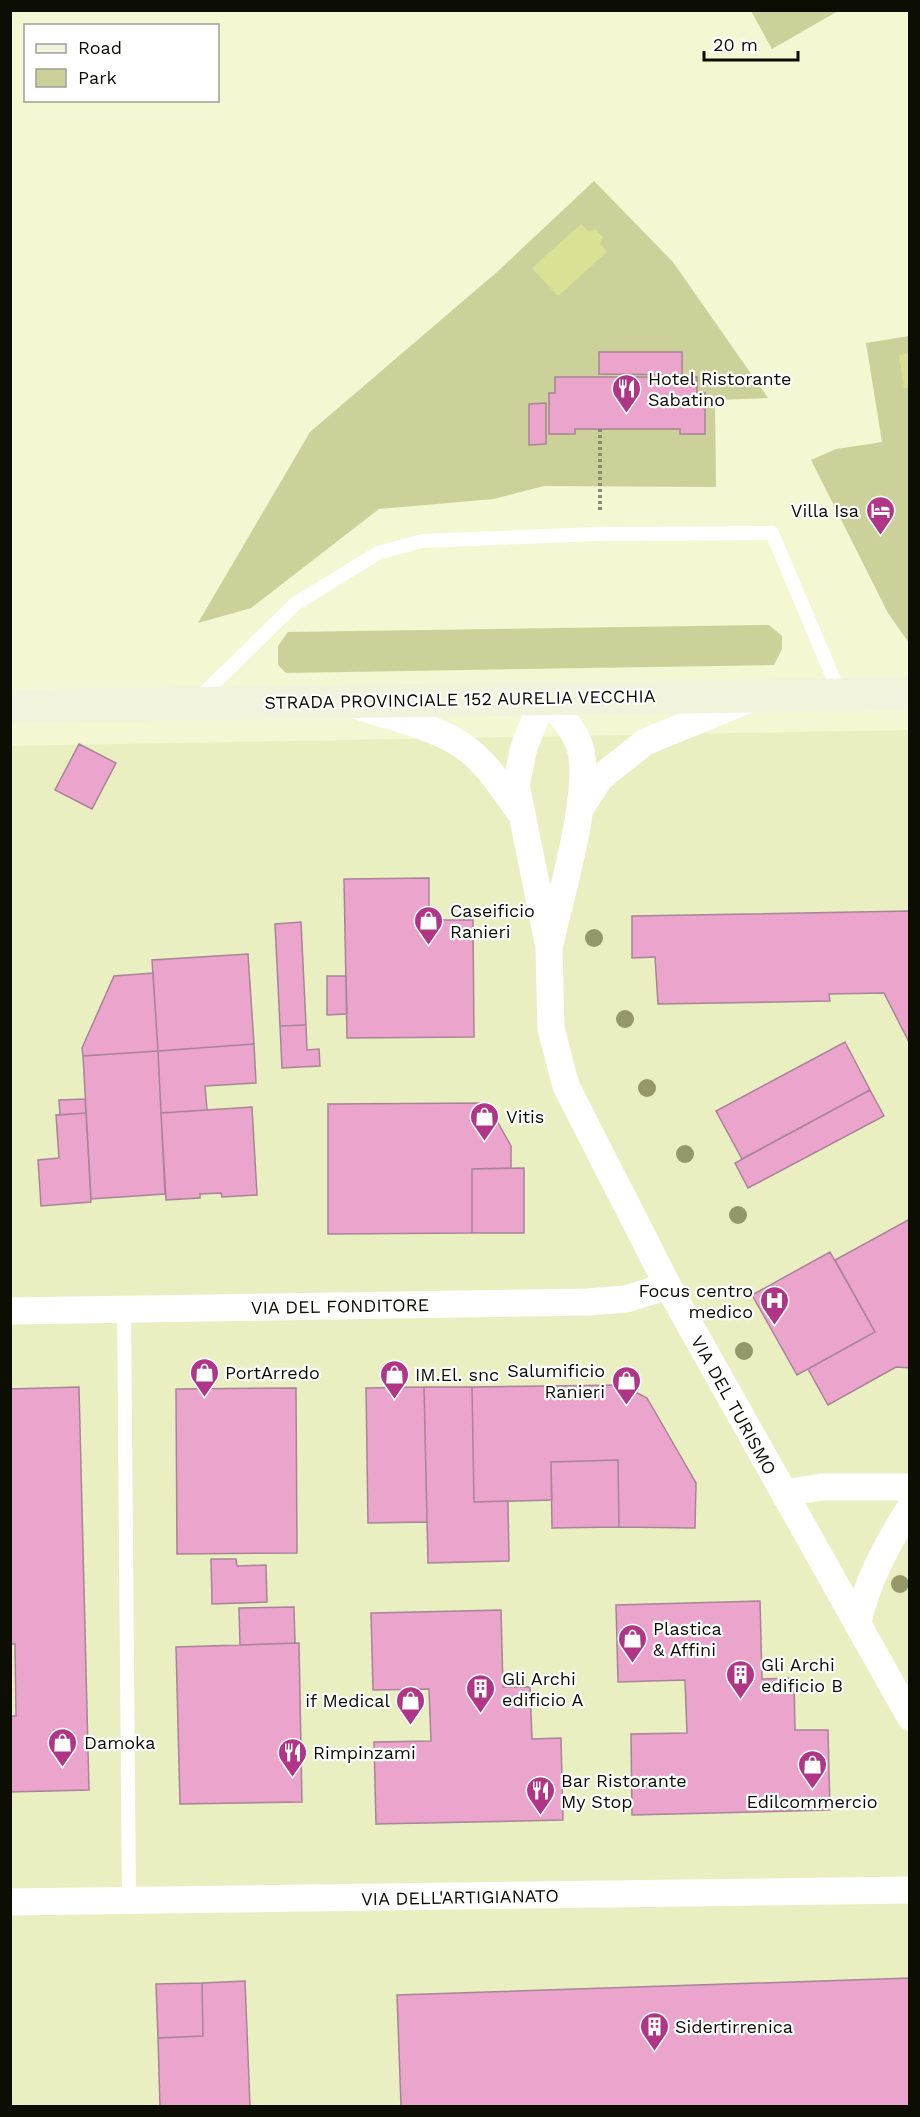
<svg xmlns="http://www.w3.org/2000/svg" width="920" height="2117" viewBox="0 0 920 2117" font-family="'Work Sans',sans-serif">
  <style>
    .built { fill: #eaefc2 }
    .green { fill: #ccd19a }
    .water { fill: #dae094 }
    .building { fill: #eba4cc; stroke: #a78497; stroke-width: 1.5 }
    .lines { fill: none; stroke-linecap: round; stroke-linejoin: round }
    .path { stroke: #888a72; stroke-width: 4; stroke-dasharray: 3 3; stroke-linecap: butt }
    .service { stroke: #fff; stroke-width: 14 }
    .minor { stroke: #fff; stroke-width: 27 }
    .secondary { stroke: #f1f3dd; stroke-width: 33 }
    .tree { fill: #949767 }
    .labels { text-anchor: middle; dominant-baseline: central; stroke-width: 4.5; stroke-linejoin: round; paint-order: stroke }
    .poi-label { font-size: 18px; fill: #0c0d03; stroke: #fff; text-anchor: start }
    .street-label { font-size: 18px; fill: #0c0d03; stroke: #fff }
  </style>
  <rect width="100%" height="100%" fill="#f3f7d2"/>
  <path class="built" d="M909,730V2106H11L10,746Z"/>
  <path class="green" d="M751,11H838L772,49Z
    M594,181L673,262L768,398L715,400L716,487L544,486L494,499L379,509L251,608L198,623L310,432L497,272Z
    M909,336V643L888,613L811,460L836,449L882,442L866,343Z
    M769,625L782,636V649L774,665L286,673L278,665V646L288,632Z"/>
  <path class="water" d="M581,224L588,231L595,229L603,237L600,244L607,252L558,296L532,268Z
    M909,353V388H904L899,355Z"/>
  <path class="building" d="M599,352H682V375L599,374Z
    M555,377H697V393H705V434H680V429H575V434H549V393H555Z
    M546,403V444L529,445V404Z
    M79,744L116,763L92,809L55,790Z
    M429,878V920H473L474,1037L347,1038L344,879Z
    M910,911V1044L884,993L829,994L830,1001L658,1004L655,957L632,958V916Z
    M301,922L306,1025L280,1026L275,924Z
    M248,954L254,1044L158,1051L152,960Z
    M153,973L158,1051L83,1056L82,1048L114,976Z
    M327,976H346L347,1014L327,1015Z
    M306,1025L307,1050L319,1049L320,1066L282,1068L280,1026Z
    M845,1042L870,1090L742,1159L716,1111Z
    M254,1044L256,1083L205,1086L207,1110L161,1113L158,1051Z
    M158,1051L165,1194L91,1199L83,1056Z
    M870,1090L884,1116L748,1188L735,1163Z
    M85,1099L86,1113L60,1115L59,1100Z
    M487,1103L511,1146V1168L472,1169V1233L328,1234V1104Z
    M252,1107L257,1195L222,1197L221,1193L200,1194V1198L166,1200L161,1113Z
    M86,1113L91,1202L41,1206L38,1160L59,1158L56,1115Z
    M524,1168V1233H472V1169Z
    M910,1219V1368L896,1367L828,1405L808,1369L875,1332L835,1260Z
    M830,1252L875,1332L797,1375L752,1295Z
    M622,1385L647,1398L696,1483L695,1528L619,1527L618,1460L551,1462L552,1500L474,1502L472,1387Z
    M79,1387L89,1790L10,1792V1716H16L15,1644H10V1389Z
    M424,1387L427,1522L368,1523L366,1388Z
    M424,1387H472L474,1502L508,1501L509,1561L428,1563Z
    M296,1388L297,1553L177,1554L176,1389Z
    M618,1460L619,1527L552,1528L551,1462Z
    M211,1559H236L237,1566L266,1565L267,1602L212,1604Z
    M760,1601L762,1679L794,1678L795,1730H828L830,1810L632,1815L631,1734L687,1733L685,1680L618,1682L616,1605Z
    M294,1607L295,1643L240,1645L239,1608Z
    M501,1610L503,1687H530L532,1739L561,1738L563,1820L376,1824L374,1742L431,1741L429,1689L373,1690L371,1613Z
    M299,1643L302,1802L180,1804L176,1647Z
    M910,1978V2106H401L397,1995Z
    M245,1981L250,2106H160L158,2038L203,2036L202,1983Z
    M202,1983L203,2036L158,2038L156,1984Z"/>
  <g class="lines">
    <path class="path" d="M600,429V512"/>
    <path class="service" d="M197,700L295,604L378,553L422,541L600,534L772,533L840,694
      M124,1309L129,1901"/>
    <path class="minor" d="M357,706C391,717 429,725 460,744C484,759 502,787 518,810
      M582,806L600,778L645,742L750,699
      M549,947C559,902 596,781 578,742C571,725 557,711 544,698L524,747L516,785L549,947L551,1029L566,1086L668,1286L910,1717
      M10,1311L589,1302L626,1299L668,1286
      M784,1493L822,1487H910
      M858,1622C867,1581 887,1544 910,1508
      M10,1902L910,1890"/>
    <path class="secondary" d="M10,706L910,694"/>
  </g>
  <g class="tree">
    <circle cx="594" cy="938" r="9"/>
    <circle cx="625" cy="1019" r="9"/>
    <circle cx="647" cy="1088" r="9"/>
    <circle cx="685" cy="1154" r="9"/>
    <circle cx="738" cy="1215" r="9"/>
    <circle cx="744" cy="1351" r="9"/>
    <circle cx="900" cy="1584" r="9"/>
  </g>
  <defs>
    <symbol id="restaurant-pin" viewBox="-11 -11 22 30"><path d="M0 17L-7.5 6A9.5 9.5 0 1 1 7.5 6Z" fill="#b13586" stroke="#fff"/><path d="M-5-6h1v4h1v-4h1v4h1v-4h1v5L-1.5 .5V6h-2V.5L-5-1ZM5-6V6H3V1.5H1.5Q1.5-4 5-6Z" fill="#fff"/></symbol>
    <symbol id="hotel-pin" viewBox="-11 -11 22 30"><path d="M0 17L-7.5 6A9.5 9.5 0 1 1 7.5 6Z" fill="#b13586" stroke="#fff"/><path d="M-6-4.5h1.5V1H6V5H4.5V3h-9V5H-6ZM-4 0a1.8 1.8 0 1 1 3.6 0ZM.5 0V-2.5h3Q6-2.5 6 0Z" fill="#fff"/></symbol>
    <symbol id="shop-pin" viewBox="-11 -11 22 30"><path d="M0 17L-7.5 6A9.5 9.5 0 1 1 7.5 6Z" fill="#b13586" stroke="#fff"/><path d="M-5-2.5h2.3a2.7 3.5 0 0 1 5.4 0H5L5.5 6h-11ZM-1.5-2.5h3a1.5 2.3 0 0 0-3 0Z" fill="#fff"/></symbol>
    <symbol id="hospital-pin" viewBox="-11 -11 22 30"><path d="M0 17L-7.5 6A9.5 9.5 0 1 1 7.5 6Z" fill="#b13586" stroke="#fff"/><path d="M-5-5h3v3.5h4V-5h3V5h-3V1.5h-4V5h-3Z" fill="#fff"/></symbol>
    <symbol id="building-pin" viewBox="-11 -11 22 30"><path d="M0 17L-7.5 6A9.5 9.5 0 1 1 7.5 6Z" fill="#b13586" stroke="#fff"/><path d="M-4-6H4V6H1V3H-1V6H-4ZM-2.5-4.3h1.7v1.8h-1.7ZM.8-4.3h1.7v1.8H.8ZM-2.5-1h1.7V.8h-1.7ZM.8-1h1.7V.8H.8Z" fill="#fff"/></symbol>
  </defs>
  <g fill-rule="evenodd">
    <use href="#restaurant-pin" x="610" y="372" width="33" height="45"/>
    <use href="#hotel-pin" x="864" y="494" width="33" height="45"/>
    <use href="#shop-pin" x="412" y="904" width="33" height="45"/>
    <use href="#shop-pin" x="468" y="1100" width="33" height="45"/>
    <use href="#hospital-pin" x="758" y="1284" width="33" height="45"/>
    <use href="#shop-pin" x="188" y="1356" width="33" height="45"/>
    <use href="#shop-pin" x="378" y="1358" width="33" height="45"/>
    <use href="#shop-pin" x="610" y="1364" width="33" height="45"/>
    <use href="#shop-pin" x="616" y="1622" width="33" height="45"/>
    <use href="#building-pin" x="724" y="1658" width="33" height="45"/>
    <use href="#building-pin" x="464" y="1672" width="33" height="45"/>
    <use href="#shop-pin" x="394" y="1684" width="33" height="45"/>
    <use href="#shop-pin" x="46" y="1726" width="33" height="45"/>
    <use href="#restaurant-pin" x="276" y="1736" width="33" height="45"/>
    <use href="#shop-pin" x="796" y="1748" width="33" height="45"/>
    <use href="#restaurant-pin" x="524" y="1774" width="33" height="45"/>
    <use href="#building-pin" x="638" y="2010" width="33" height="45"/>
  </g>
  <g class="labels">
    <g class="poi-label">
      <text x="648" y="378">Hotel Ristorante<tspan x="648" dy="21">Sabatino</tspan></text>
      <text x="859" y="510" text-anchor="end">Villa Isa</text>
      <text x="450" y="910">Caseificio<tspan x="450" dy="21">Ranieri</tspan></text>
      <text x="506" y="1116">Vitis</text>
      <text x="753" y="1290" text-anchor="end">Focus centro<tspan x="753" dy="21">medico</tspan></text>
      <text x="605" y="1370" text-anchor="end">Salumificio<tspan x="605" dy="21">Ranieri</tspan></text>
      <text x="225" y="1372">PortArredo</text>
      <text x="415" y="1374">IM.El. snc</text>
      <text x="653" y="1628">Plastica<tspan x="653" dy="21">&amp; Affini</tspan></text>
      <text x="761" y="1664">Gli Archi<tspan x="761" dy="21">edificio B</tspan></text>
      <text x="502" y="1678">Gli Archi<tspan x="502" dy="21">edificio A</tspan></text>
      <text x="390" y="1700" text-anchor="end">if Medical</text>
      <text x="84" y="1742">Damoka</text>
      <text x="313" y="1752">Rimpinzami</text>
      <text x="561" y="1780">Bar Ristorante<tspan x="561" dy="21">My Stop</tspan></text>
      <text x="812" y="1801" text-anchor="middle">Edilcommercio</text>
      <text x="675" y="2026">Sidertirrenica</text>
    </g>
    <g class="street-label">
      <text transform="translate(460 699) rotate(-1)">STRADA PROVINCIALE 152 AURELIA VECCHIA</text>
      <text transform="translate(340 1306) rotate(-1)">VIA DEL FONDITORE</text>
      <text transform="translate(734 1405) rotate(61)">VIA DEL TURISMO</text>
      <text transform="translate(460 1897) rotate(-1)">VIA DELL'ARTIGIANATO</text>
    </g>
  </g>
  <rect width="920" height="2117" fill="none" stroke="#0c0d03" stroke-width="24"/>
  <rect x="24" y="24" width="195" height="78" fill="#ffffff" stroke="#9e9e9a" stroke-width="1.5"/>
  <rect x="36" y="44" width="30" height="9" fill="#f1f3dd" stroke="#9e9e9a" stroke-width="1.5"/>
  <text x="78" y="54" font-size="18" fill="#0c0d03">Road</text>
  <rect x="36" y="69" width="30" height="18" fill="#ccd19a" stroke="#9e9e9a" stroke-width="1.5"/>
  <text x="78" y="84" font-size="18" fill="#0c0d03">Park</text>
  <path d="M704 51v9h94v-9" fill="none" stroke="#0c0d03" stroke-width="3"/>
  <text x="713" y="51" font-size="18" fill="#0c0d03" stroke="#ffffff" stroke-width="4.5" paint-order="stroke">20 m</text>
</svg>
